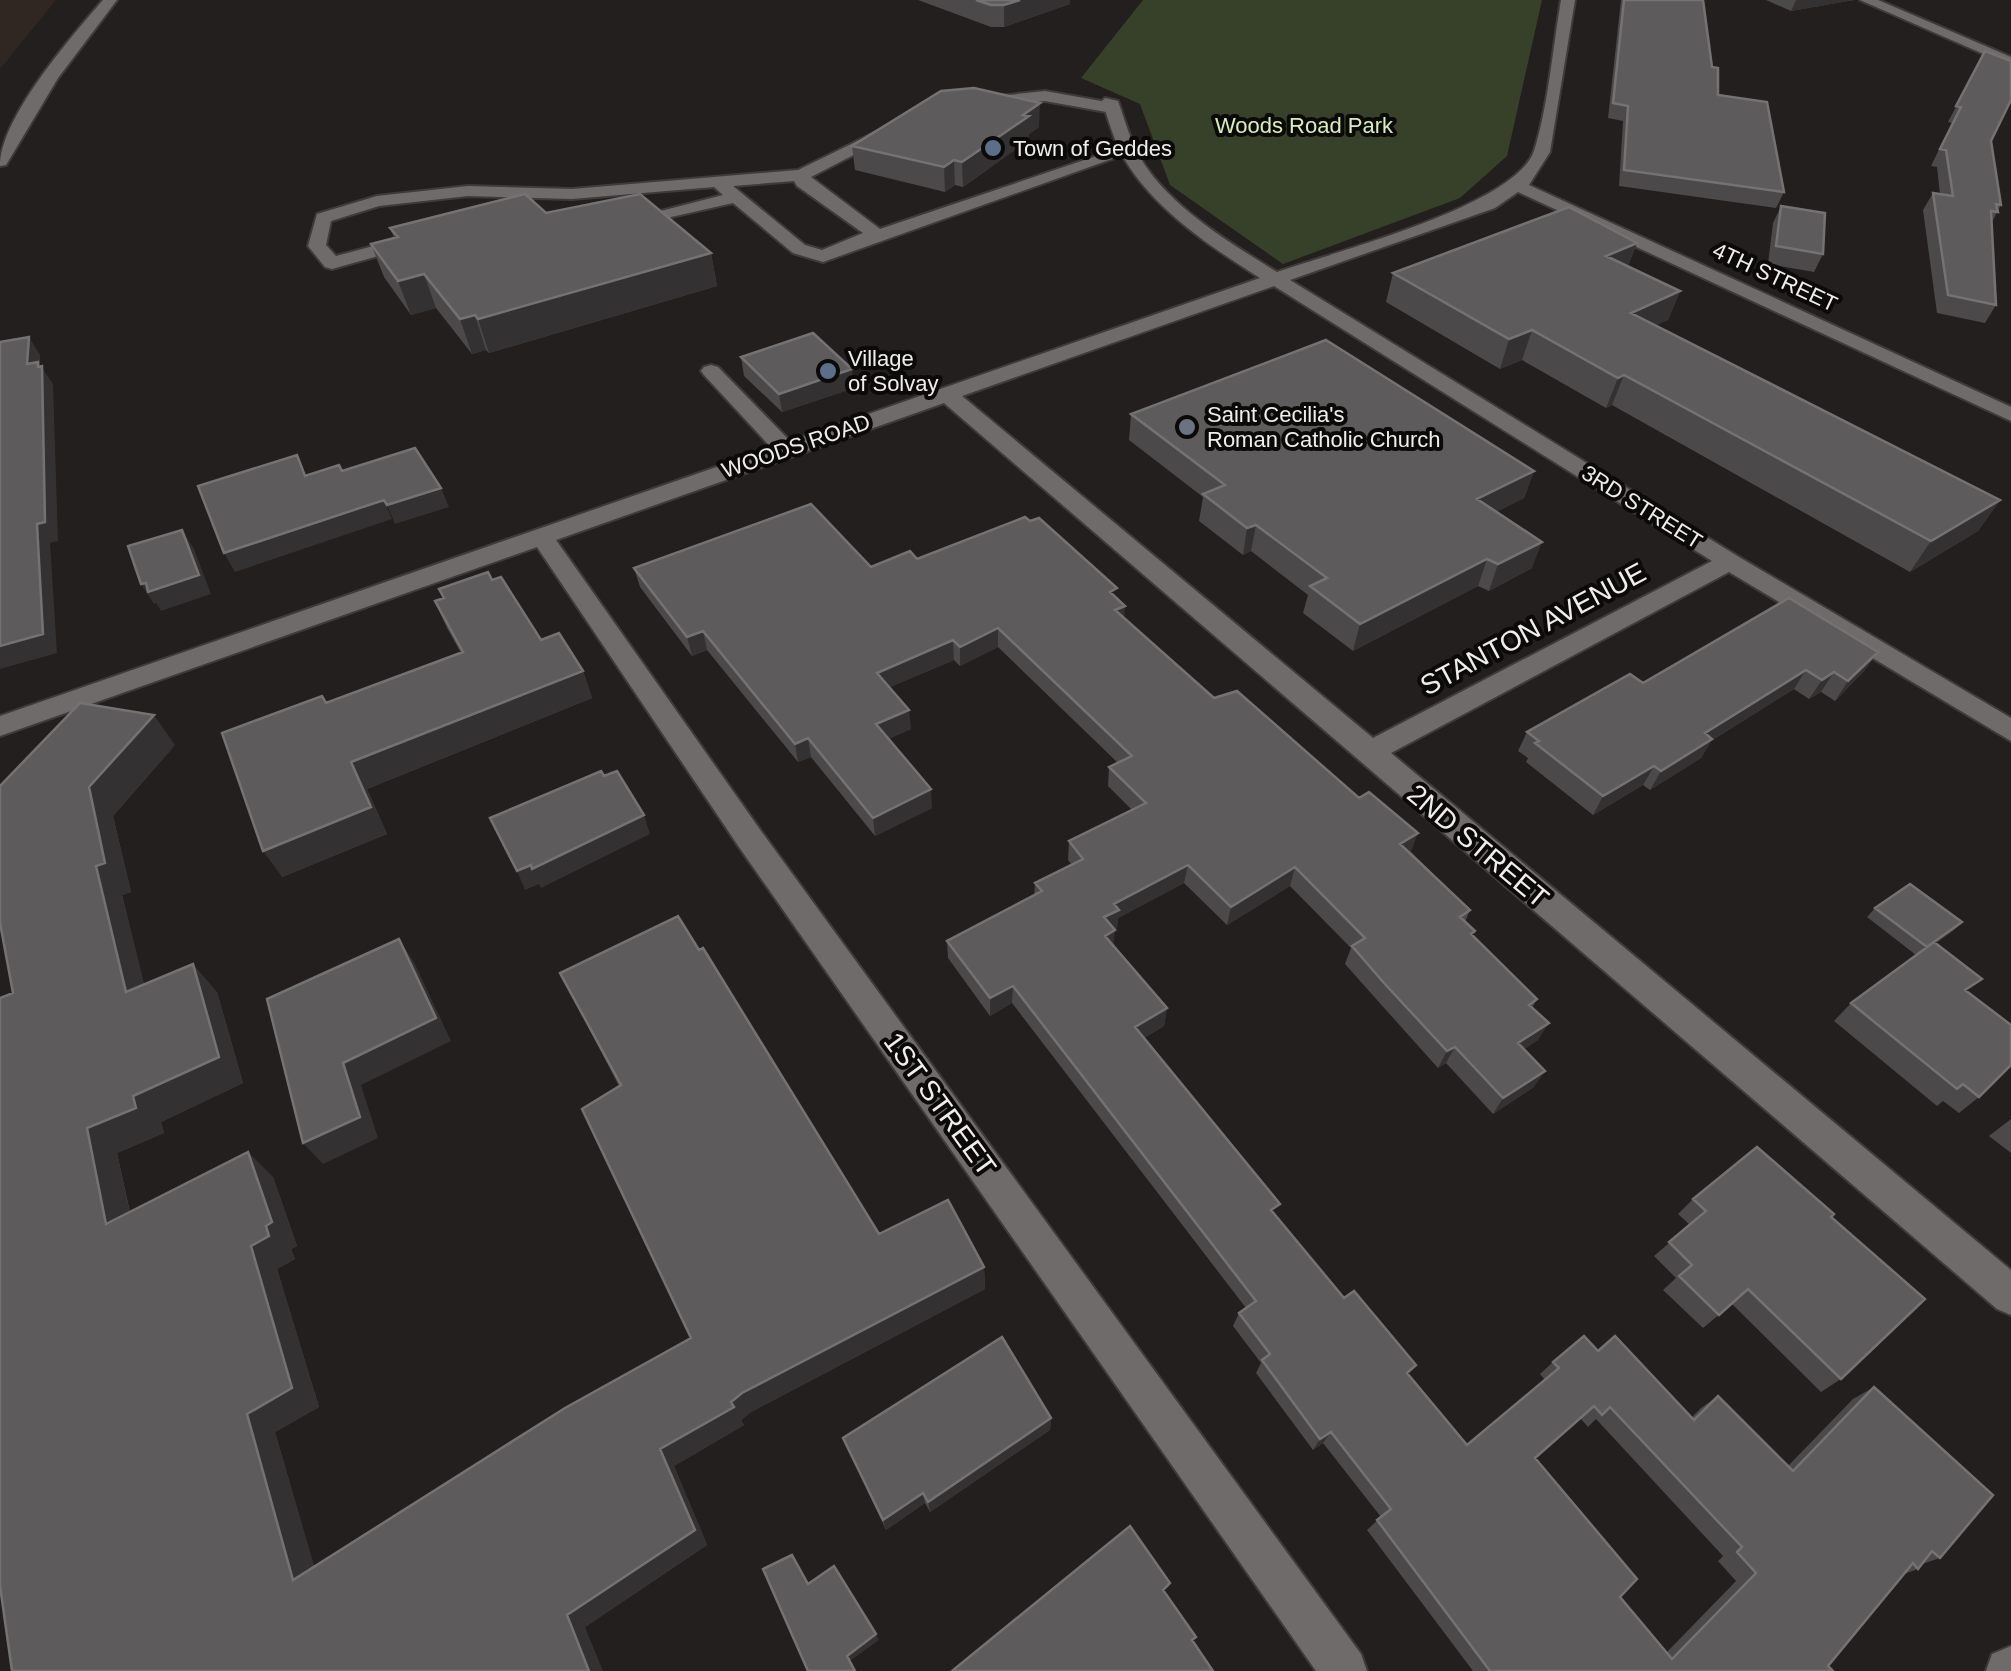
<svg xmlns="http://www.w3.org/2000/svg" width="2011" height="1671" viewBox="0 0 2011 1671" font-family="Helvetica,sans-serif">
  <style>
    .built { fill: #302723 }
    .green { fill: #374129 }
    .lines { fill: none; stroke-linecap: round; stroke-linejoin: round }
    .lane-casing { stroke: #3e3b3a; stroke-width: 4 }
    .street-casing { stroke: #3e3b3a; stroke-width: 4 }
    .secondary-casing { stroke: #3e3b3a; stroke-width: 4 }
    .lane { fill: #6f6b6a; fill-rule: evenodd }
    .street { fill: #6f6b6a; fill-rule: evenodd }
    .secondary { fill: #6f6b6a; fill-rule: evenodd }
    .wall { fill: #4c494b; fill-rule: evenodd }
    .shaded-wall { fill: #343132 }
    .building { fill: #5e5b5d; stroke: #757273; stroke-width: 2.5; fill-rule: evenodd }
    .service-dot { fill: #5c6f8a; stroke: #0b0a09; stroke-width: 4 }
    .worship-dot { fill: #6b7280; stroke: #0b0a09; stroke-width: 4 }
    .labels { text-anchor: middle; dominant-baseline: central; stroke-width: 8; stroke-linejoin: round; paint-order: stroke }
    .far-park-label { font-size: 22px; fill: #d7eeba; stroke: #0b0a09 }
    .far-poi-label { font-size: 22px; fill: #f0eeed; stroke: #0b0a09; text-anchor: start }
    .far-street-label { font-size: 22px; fill: #f0eeed; stroke: #0b0a09 }
    .street-label { font-size: 28px; fill: #f0eeed; stroke: #0b0a09 }
  </style>
  <rect width="100%" height="100%" fill="#221f1e"/>
  <path class="built" d="M0,0H56L0,69Z"/>
  <path class="green" d="M1143,0H1542L1507,156L1460,198L1283,264L1170,185L1140,104L1081,78Z"/>
  <g class="lines">
    <defs>
      <path id="lane" d="M1045,91L1112,103L1120,108L1112,113L1045,101L980,108L972,103L980,98Z
        M890,125L898,130L896,133L811,177L880,229L1123,147L1137,150L823,262L793,253L733,203L627,227L618,222L723,195L714,187L572,199L468,196L379,206L331,221L326,245L336,256L411,236L420,241L417,245L332,269L325,267L308,246L317,214L377,196L468,186L572,189L798,170ZM794,181L797,186L863,233L822,250L805,245L733,186Z
        M711,365L718,367L794,445L797,450L794,455H778L704,375L701,371L704,367Z"/>
      <path id="street" d="M1561,0H1575L1550,152L1529,185L2011,407V421L1518,192L1495,208L1290,280L1739,557L2011,718V741L1729,572L1391,753L2011,1270V1315L1997,1309L944,403L556,540L761,831L1361,1654L1367,1671H1316L739,847L537,547L0,736V716L1260,278C1211,247 1155,210 1125,160C1114,142 1109,121 1102,101L1105,98L1118,101C1125,120 1130,141 1141,159C1170,207 1230,243 1277,272C1334,252 1515,206 1534,151C1548,108 1553,46 1561,0ZM1274,286L1712,561L1373,738L962,396Z
        M1860,0H1878L2011,57V66Z
        M2011,1646V1671H1986L1992,1654Z"/>
      <path id="secondary" d="M103,0H117L58,78L6,165L0,166C0,118 71,37 103,0Z"/>
    </defs>
    <use href="#lane" class="lane-casing"/>
    <use href="#street" class="street-casing"/>
    <use href="#secondary" class="secondary-casing"/>
    <use href="#lane" class="lane"/>
    <use href="#street" class="street"/>
    <use href="#secondary" class="secondary"/>
  </g>
  <path class="wall" d="M918,0H1070V4L1004,27H991Z
    M1621,0H1703L1712,67L1718,95L1784,192L1776,208L1619,186L1623,121L1608,118Z
    M1766,0H1854L1791,11Z
    M1985,51L1991,141L2001,205L1991,224L1996,305L1985,323L1937,313L1923,210L1933,193L1940,194L1937,167L1931,166L1952,123L1948,122Z
    M1039,127L1029,134V140L963,187L955,185L945,192L855,170L852,146Z
    M1781,206L1823,254L1814,272L1768,264L1773,223Z
    M546,213L711,253L717,286L489,353L486,350L472,354L436,308L411,315L384,277L371,244L394,238L390,228Z
    M1637,243L1628,266L1680,291L1668,320L1656,325L2000,500L1978,531L1910,572L1612,405L1606,408L1522,360L1500,369L1386,302L1393,273Z
    M741,357L854,388L782,412L744,376Z
    M1131,414L1534,471L1524,498L1496,512L1532,568L1489,591L1478,586L1353,651L1303,613L1308,595L1251,551L1243,555L1199,521L1203,497L1129,440Z
    M917,559L1116,598L1124,618L1214,698L1411,852L1470,910L1465,922L1473,936L1537,999L1532,1008L1538,1040L1524,1049L1534,1087L1493,1114L1446,1063L1438,1068L1377,1000L1345,964L1351,948L1290,886L1227,925L1184,883L1118,918L1117,928L1114,929L1113,946L1167,1008L1164,1026L1144,1038L1275,1215L1467,1445L1545,1380L1540,1374L1553,1362L1598,1351L1691,1418L1701,1408L1718,1396L1788,1466L1853,1399L1874,1387L1940,1558L1922,1564L1918,1569L1904,1574L1828,1666L1833,1671H1473L1367,1530L1381,1517L1323,1443L1313,1450L1256,1373L1261,1363L1233,1326L1239,1313L1246,1308L1012,1003L990,1016L948,958L947,941L1034,896L1035,883L1072,865L1068,860L1069,841L1132,810L1108,786L1109,767L1118,763L998,647L960,666L954,660L890,687L911,729L888,739L932,808L875,836L811,757L798,762L707,650L692,656L640,587L634,568L871,567ZM1580,1418L1588,1427L1596,1419L1723,1556L1718,1561L1736,1581L1667,1652L1620,1597L1535,1458Z
    M492,580L541,640L583,671L592,698L367,789L387,834L282,877L326,703L461,653L447,628L435,601L443,598L439,589Z
    M1878,652L1864,671L1835,701L1821,692L1809,699L1794,689L1711,741L1701,758L1650,790L1643,785L1593,815L1526,762L1528,758L1518,751L1527,732Z
    M175,745L113,816L131,892L122,895L144,985L217,992L243,1083L161,1122L164,1133L117,1153L130,1212L273,1177L297,1246L291,1249L295,1259L277,1269L319,1407L275,1432L314,1567L691,1338L619,1086L560,973L879,1234L984,1267L985,1289L751,1412L741,1420L744,1425L674,1466L707,1545L585,1627L12,1671L13,993L0,923Z
    M1875,908L1962,922L1953,931L1936,943L1968,992L1979,1097L1959,1113L1943,1101L1937,1106L1834,1021L1851,1003L1916,955L1867,917Z
    M2011,1119V1153L1989,1136Z
    M1693,1199L1831,1217L1841,1379L1821,1392L1732,1304L1703,1328L1663,1290L1676,1278L1654,1256L1690,1225L1678,1214Z
    M1051,1418L1050,1430L930,1512L925,1503L886,1530L843,1438Z"/>
  <path class="shaded-wall" d="M1020,0H1070V4L1004,27V5Z
    M1796,0H1854L1791,11Z
    M1040,103L1039,127L1029,134V140L963,187L962,162Z
    M954,160L955,185L945,192L944,167Z
    M1637,243L1626,271L1606,256Z
    M711,253L717,286L489,353L478,319Z
    M424,274L436,308L411,315L398,281Z
    M1680,291L1668,320L1620,342L1631,313Z
    M475,315L486,350L472,354L460,319Z
    M1532,330L1522,360L1500,369L1509,339Z
    M29,337L40,355V365L53,384L58,541L50,543L57,653L0,669V646Z
    M852,369L854,388L782,412L779,394Z
    M1624,375L1612,405L1606,408L1618,378Z
    M1534,471L1524,498L1468,526L1477,499Z
    M441,488L449,507L395,524L387,505Z
    M384,500L392,519L235,572L224,553Z
    M2000,500L1978,531L1910,572L1931,541Z
    M1256,525L1251,551L1243,555L1247,528Z
    M182,530L194,549L211,594L161,611L156,603L154,604L141,584Z
    M1542,542L1532,568L1489,591L1498,564Z
    M1487,559L1478,586L1353,651L1360,624Z
    M1125,606L1124,625L1115,610Z
    M998,628V647L960,666V647Z
    M703,631L707,650L692,656L687,637Z
    M953,640L954,660L879,692L877,673Z
    M1878,652L1864,671L1835,701L1848,681Z
    M1806,670L1794,689L1711,741L1701,758L1650,790L1661,771L1705,733Z
    M583,671L592,698L367,789L387,834L282,877L263,851L351,762Z
    M1834,672L1821,692L1809,699L1822,680Z
    M909,710L911,729L878,743L876,724Z
    M154,715L175,745L113,816L131,892L122,895L153,1019L126,992L96,866L89,787Z
    M808,738L811,757L798,762L795,744Z
    M1654,766L1643,785L1593,815L1603,796Z
    M931,789L932,808L875,836L873,818Z
    M644,815L650,834L541,888L539,884L525,890L517,871Z
    M1418,833L1411,852L1394,862L1400,844Z
    M1188,865L1184,883L1118,918L1117,928L1103,935L1104,917L1114,904Z
    M1295,867L1290,886L1227,925L1231,907Z
    M1962,922L1953,931L1918,956L1927,947Z
    M1115,930L1113,948L1105,936Z
    M399,939L414,962L451,1041L361,1085L378,1138L323,1164L303,1143L343,1063Z
    M193,964L217,992L243,1083L161,1122L164,1133L117,1153L137,1247L106,1224L87,1128L133,1096Z
    M1013,986L1012,1003L990,1016V998Z
    M1167,1008L1164,1026L1133,1044L1135,1027Z
    M1549,1023L1538,1040L1508,1060L1518,1043Z
    M1455,1047L1446,1063L1438,1068L1447,1051Z
    M1545,1071L1534,1087L1493,1114L1503,1098Z
    M248,1152L273,1177L297,1246L291,1249L295,1259L277,1269L319,1407L275,1432L322,1593L293,1580L247,1414L251,1246Z
    M984,1267L985,1289L751,1412L741,1420L744,1425L674,1466L707,1545L585,1627L603,1671H589L567,1615L660,1449L742,1393Z
    M1051,1418L1050,1430L930,1512L928,1502Z
    M1331,1432L1323,1443L1313,1450L1320,1439Z
    M923,1493L925,1503L886,1530L883,1520Z
    M876,1634L879,1640L850,1661L847,1656Z"/>
  <path class="building" d="M976,0H1020L1004,5H991Z
    M1624,0H1703L1712,67L1718,68V95L1767,102L1784,192L1624,170L1628,106L1613,103Z
    M1985,51L2011,61V100L1991,141L2001,205L1996,204L1998,212L1991,211L1996,305L1948,295L1933,193L1953,196L1946,150L1940,149L1961,107L1956,106Z
    M974,88L1040,103L1023,115L1029,116L962,162L954,160L944,167L852,146L941,91Z
    M525,194L546,213L640,194L711,253L478,319L475,315L460,319L424,274L398,281L371,244L398,237L390,228Z
    M1781,206L1825,213L1823,254L1776,246Z
    M1569,207L1637,243L1606,256L1680,291L1631,313L2000,500L1931,541L1624,375L1618,378L1532,330L1509,339L1393,273Z
    M813,333L852,369L779,394L741,357Z
    M29,337L27,364L38,362V367L42,366L45,522L37,524L43,634L0,646V342Z
    M1326,340L1534,471L1477,499L1542,542L1498,564L1487,559L1360,624L1310,586L1327,578L1256,525L1247,528L1203,494L1225,485L1131,414Z
    M415,448L441,488L387,505L384,500L224,553L198,486L297,455L305,476L339,465L342,471Z
    M811,504L871,567L910,551L917,559L1025,517L1030,521L1039,518L1117,588L1110,592L1125,606L1115,610L1214,698L1237,691L1359,798L1369,792L1418,833L1400,844L1470,910L1460,917L1475,931L1471,934L1537,999L1529,1005L1549,1023L1518,1043L1545,1071L1503,1098L1455,1047L1447,1051L1384,983L1352,946L1365,938L1295,867L1231,907L1188,865L1114,904L1119,910L1104,917L1115,930L1105,936L1167,1008L1135,1027L1280,1204L1271,1210L1344,1298L1354,1291L1416,1365L1407,1373L1467,1445L1559,1368L1553,1362L1584,1336L1598,1351L1615,1336L1694,1420L1718,1396L1793,1471L1874,1387L1993,1495L1940,1558L1932,1551L1918,1569L1913,1563L1828,1666L1833,1671H1490L1377,1520L1391,1509L1331,1432L1320,1439L1262,1360L1270,1354L1239,1313L1256,1301L1013,986L990,998L947,941L1042,891L1035,883L1083,859L1069,841L1146,803L1109,767L1132,756L998,628L960,647L953,640L877,673L909,710L876,724L931,789L873,818L808,738L795,744L703,631L687,637L634,568ZM1594,1406L1602,1415L1610,1407L1742,1547L1737,1552L1756,1573L1672,1659L1620,1597L1637,1579L1535,1458Z
    M182,530L199,575L148,592L146,583L141,584L128,546Z
    M488,572L492,580L501,577L541,640L559,633L583,671L351,762L371,807L263,851L222,733L322,696L326,703L463,652L435,601L444,598L439,589Z
    M1789,598L1878,652L1848,681L1834,672L1822,680L1806,670L1705,733L1712,739L1661,771L1654,766L1603,796L1535,743L1539,741L1527,732L1630,674L1643,683Z
    M80,703L154,715L89,787L105,863L96,866L126,992L193,964L219,1057L133,1096L136,1108L87,1128L106,1224L248,1152L272,1222L266,1226L269,1236L251,1246L292,1388L247,1414L293,1580L565,1408L691,1338L582,1109L621,1085L560,973L678,916L699,950L703,948L879,1234L948,1200L984,1267L742,1393L731,1402L734,1407L660,1449L695,1530L567,1615L589,1671H12L0,1586V998L13,993L0,923V786Z
    M601,771L604,776L617,771L644,815L532,869L531,865L517,871L490,818Z
    M1910,884L1962,922L1927,947L1875,908Z
    M399,939L436,1018L343,1063L360,1117L303,1143L267,999Z
    M1934,942L1982,979L1965,990L2011,1025V1065L1979,1097L1963,1084L1957,1089L1851,1003Z
    M1757,1147L1834,1214L1831,1217L1925,1299L1841,1379L1748,1289L1719,1315L1679,1276L1692,1265L1669,1242L1706,1211L1693,1199Z
    M1002,1337L1051,1418L928,1502L923,1493L883,1520L843,1438Z
    M1130,1526L1170,1583L1163,1590L1196,1637L1192,1640L1213,1671H952Z
    M792,1555L808,1584L834,1566L876,1634L847,1656L855,1671H808L763,1569Z"/>
  <g class="service-dot">
    <circle cx="993" cy="148" r="10"/>
    <circle cx="828" cy="371" r="10"/>
  </g>
  <circle class="worship-dot" cx="1187" cy="427" r="10"/>
  <g class="labels">
    <g class="far-park-label">
      <text x="1304" y="125">Woods Road Park</text>
    </g>
    <g class="far-poi-label">
      <text x="1013" y="148">Town of Geddes</text>
      <text x="848" y="358">Village<tspan x="848" dy="25">of Solvay</tspan></text>
      <text x="1207" y="414">Saint Cecilia's<tspan x="1207" dy="25">Roman Catholic Church</tspan></text>
    </g>
    <g class="far-street-label">
      <text transform="translate(1775 277) rotate(25)">4TH STREET</text>
      <text transform="translate(796 446) rotate(-19)">WOODS ROAD</text>
      <text transform="translate(1642 507) rotate(32)">3RD STREET</text>
    </g>
    <g class="street-label">
      <text transform="translate(1533 629) rotate(-28)">STANTON AVENUE</text>
      <text transform="translate(1478 846) rotate(40)">2ND STREET</text>
      <text transform="translate(940 1104) rotate(54)">1ST STREET</text>
    </g>
  </g>
</svg>
